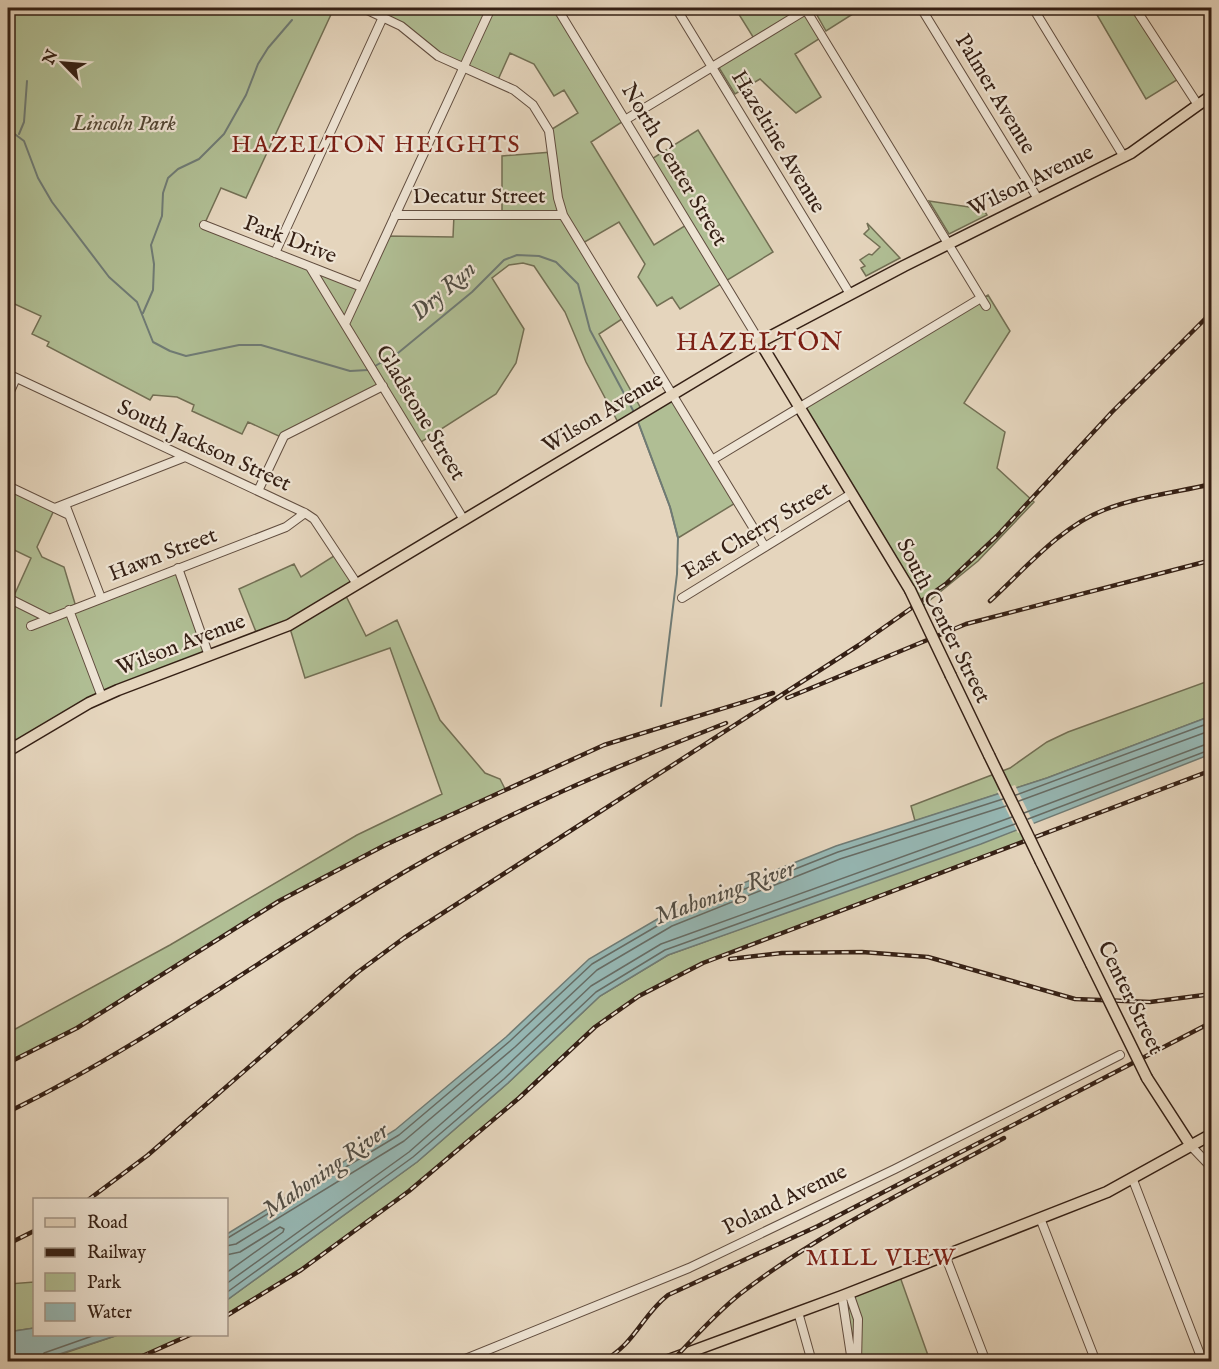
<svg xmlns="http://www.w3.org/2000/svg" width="1219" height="1369" viewBox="0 0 1219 1369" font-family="'IM FELL English',serif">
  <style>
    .green { fill: #b0be94; stroke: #726f54; stroke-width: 1.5 }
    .water { fill: #96b8b5; stroke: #6f7b75; stroke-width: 1.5 }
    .pier { fill: #e5d5bd }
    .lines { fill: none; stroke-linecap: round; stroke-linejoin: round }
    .shore { stroke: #666c65; stroke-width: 1.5 }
    .stream { stroke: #6f7b75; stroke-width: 2 }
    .minor-casing { stroke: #614d3f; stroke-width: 10 }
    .major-casing { stroke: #352015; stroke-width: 13 }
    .minor { stroke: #eee4d4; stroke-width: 8 }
    .major { stroke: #e5d5bd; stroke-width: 10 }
    .rail-casing { stroke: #352015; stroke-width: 4.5 }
    .rail { stroke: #eee4d4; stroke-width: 2; stroke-dasharray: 7; stroke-linecap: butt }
    .major-bridge-casing { stroke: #352015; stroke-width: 13; stroke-linecap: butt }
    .major-bridge { stroke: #e5d5bd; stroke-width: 10 }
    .labels { text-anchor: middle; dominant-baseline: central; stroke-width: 4.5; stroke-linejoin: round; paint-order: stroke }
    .street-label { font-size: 22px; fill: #352015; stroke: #eee4d4 }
    .park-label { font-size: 22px; font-style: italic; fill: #544835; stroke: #eee4d4 }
    .neighbourhood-label { font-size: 24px; letter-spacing: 1.5px; fill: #7a1f14; stroke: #eee4d4 }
    .water-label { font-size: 24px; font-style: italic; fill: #524e45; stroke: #eee4d4 }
    .quarter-label { font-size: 26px; letter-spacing: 1.5px; fill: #7a1f14; stroke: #eee4d4 }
  </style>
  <rect width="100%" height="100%" fill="#e5d5bd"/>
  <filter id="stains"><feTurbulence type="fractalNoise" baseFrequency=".00333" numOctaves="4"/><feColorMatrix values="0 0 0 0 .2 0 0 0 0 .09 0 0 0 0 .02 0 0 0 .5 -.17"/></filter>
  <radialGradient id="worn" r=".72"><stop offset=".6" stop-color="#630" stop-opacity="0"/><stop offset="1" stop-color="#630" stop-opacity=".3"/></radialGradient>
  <path class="green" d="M8,8H334L246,198L221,188L204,225L362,287L386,236L453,237L454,215H502V156L552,152L549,131L578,113L564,90L554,96L534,64L510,53L497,82L447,61L378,14L381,8H557L625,120L591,142L654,245L688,224L650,160L698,130L773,252L680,309L672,297L657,306L638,277L645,264L619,222L581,244L625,317L599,334L643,412L672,394L737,502L678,538L670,507L636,417L620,426L586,362L565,312L534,266L523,263L509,265L492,278L524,329L516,363L496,394L418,444L383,387L283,438L248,422L242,434L192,411L194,405L177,397L153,395L150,400L47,346L49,342L32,334L41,316L8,301Z
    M735,8H809L822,37L795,54L821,97L796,113L760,79L735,94L718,66L755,40Z
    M813,8H853L856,12L826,31Z
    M1093,8H1135L1180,78L1146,99Z
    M929,201L969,207L980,204L987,215L949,234Z
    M867,223L900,258L866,276L861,268L865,266L860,260L869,254L872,255L880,247L864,234L869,229Z
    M988,295L1010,331L964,403L1005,432L997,468L1034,502L978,561L919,609L799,408Z
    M8,486L55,508L37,547L42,557L64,567L76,607L178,568L209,656L118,690L14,747L8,735V598L12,600L31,558L8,547Z
    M337,554L357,584L344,592L366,636L397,620L440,720L485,773L500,779L505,789L320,878L241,924L77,1028L8,1063V1033L170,945L357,835L442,794L390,648L305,678L289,625L258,637L239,589L294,564L301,577Z
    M1211,680V716L1047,778L915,821L911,806L1010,768L1047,742L1068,732Z
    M1024,827L1030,839L703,963L639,996L595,1027L519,1098L409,1191L301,1270L227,1316V1300L417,1162L508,1083L600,996L668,955Z
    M899,1274L930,1361H852L842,1296Z
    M8,1280L9,1284L34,1282V1328L8,1332Z
    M118,1335H192L129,1361L38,1362Z"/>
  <path class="water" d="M1211,716V754L981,844L668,955L600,996L508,1083L417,1162L227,1300V1234L395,1130L506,1037L589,959L666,914L836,846L1047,778Z
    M34,1328V1334L118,1335L38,1361H8V1332Z"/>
  <path class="pier" d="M1015,785L1035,826L1018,833L997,791Z"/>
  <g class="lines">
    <path class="shore" d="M1016,795L1212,722
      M1019,801L1212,730
      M1024,813L1212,742
      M1028,819L1212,749
      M226,1239L399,1135L510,1041L592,964L669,919L838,852L1003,799
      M226,1246L236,1244L404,1141L515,1047L597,970L672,926L840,859L1006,806
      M226,1255L240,1252L280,1227L284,1229L283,1232L226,1273
      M226,1284L409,1152L499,1073L591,986L661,944L1012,817
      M226,1293L413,1157L504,1079L596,992L665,950L1015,824
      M40,1362L44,1353L98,1334"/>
    <path class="stream" d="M8,129L24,141L38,178L52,202L109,277L137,302L153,342L170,351L186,356L239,345H261L350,371L368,370L398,353L472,292L504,260L517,255L539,256L556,262L578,284L590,330L635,414
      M19,134L24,122L27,81
      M143,313L153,290L154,264L151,245L162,216L163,193L168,178L178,169L199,159L224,134L246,95L258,64L268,48L292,20
      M637,419L670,507L678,538L677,574L661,706"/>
    <defs>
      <path id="minor" d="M363,8L401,26L438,56L514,90L533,105L549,131L558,198L563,215L765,547
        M557,8L760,342
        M676,8L850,294
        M921,8L1038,199
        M1033,8L1124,157
        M1135,8L1198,105
        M806,10L986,306
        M625,120L809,8
        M395,215H563
        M204,225L362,287
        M275,253L383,17
        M310,267L464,520
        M345,324L491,8
        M8,374L305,513L314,519L357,584
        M8,396L16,378
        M712,460L981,298
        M8,486L69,515
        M258,491L284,436L383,386
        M65,504L101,598
        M55,508L185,457
        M178,568L209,656
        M8,598L48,618
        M682,598L851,494
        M69,610L102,697
        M31,626L286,527L305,513
        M8,735L14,747
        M1191,1146L1212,1168
        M1133,1180L1203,1362
        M1040,1218L1096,1362
        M945,1255L986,1362
        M849,1293L858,1319L857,1362
        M842,1296L852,1362
        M798,1312L812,1362
        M458,1362L689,1268L895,1169L1120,1055
        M1183,1362L1212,1356"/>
      <path id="major" d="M760,342L910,590
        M951,676L989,755
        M8,751L89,703L118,690L289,625L760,342L904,266L1131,153L1212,95
        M1041,862L1091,964
        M1147,1078L1191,1146
        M663,1362L842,1296L1107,1192L1212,1134"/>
    </defs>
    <use href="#minor" class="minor-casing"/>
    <use href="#major" class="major-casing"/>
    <use href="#minor" class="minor"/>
    <use href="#major" class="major"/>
    <defs>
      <path id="rail" d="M990,601C1024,570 1060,527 1104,510C1136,497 1178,492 1212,484
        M787,698L966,624L1212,560
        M730,959L782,953L862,952L928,957L1075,999L1150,1002L1212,994
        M8,1063L77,1028L279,901L387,844L604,745L773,693
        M8,1112C148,1044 272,950 406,871C507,812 617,766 726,723
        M88,1200L148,1155L358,972L404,938L859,645L947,583L997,536L1112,412L1212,312
        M8,1244L34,1231
        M226,1316L301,1270L409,1191L519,1098L595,1027L639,996L703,963L1212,770
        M129,1362L192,1334
        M601,1362C635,1345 641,1316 668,1295L818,1226L1212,1022
        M671,1362C693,1339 715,1314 740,1294C820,1232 915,1187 1004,1138"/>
    </defs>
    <use href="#rail" class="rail-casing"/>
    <use href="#rail" class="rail"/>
    <defs>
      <path id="major-bridge" d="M910,590L951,676
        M989,755L1041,862
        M1091,964L1147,1078"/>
    </defs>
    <use href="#major-bridge" class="major-bridge-casing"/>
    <use href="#major-bridge" class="major-bridge"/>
  </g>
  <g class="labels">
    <g class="street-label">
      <text transform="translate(995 94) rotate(59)">Palmer Avenue</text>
      <text transform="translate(778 142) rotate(59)">Hazeltine Avenue</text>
      <text transform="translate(674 165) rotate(59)">North Center Street</text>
      <text transform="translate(1031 181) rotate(-26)">Wilson Avenue</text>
      <text x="479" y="197">Decatur Street</text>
      <text transform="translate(290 240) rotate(21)">Park Drive</text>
      <text transform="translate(420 413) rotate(59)">Gladstone Street</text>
      <text transform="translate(603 413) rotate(-31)">Wilson Avenue</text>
      <text transform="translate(204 446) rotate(25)">South Jackson Street</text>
      <text transform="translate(757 531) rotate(-31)">East Cherry Street</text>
      <text transform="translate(163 555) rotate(-21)">Hawn Street</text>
      <text transform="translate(943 621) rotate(63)">South Center Street</text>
      <text transform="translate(181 645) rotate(-21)">Wilson Avenue</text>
      <text transform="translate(1130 998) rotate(64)">Center Street</text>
      <text transform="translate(785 1200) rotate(-26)">Poland Avenue</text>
    </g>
    <g class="park-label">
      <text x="124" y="124">Lincoln Park</text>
    </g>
    <g class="neighbourhood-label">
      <text x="376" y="145">HAZELTON HEIGHTS</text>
      <text x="881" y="1258">MILL VIEW</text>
    </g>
    <g class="water-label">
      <text transform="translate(444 291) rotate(-41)">Dry Run</text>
      <text transform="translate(725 893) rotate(-20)">Mahoning River</text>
      <text transform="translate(326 1171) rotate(-35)">Mahoning River</text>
    </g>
    <g class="quarter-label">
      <text x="760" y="342">HAZELTON</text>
    </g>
  </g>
  <rect width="1219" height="1369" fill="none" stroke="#e5d5bd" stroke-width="30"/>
  <rect x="9" y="9" width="1201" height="1351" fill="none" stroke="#352015" stroke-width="3"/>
  <rect x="15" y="15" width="1189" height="1339" fill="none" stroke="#352015" stroke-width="1.5"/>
  <rect x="33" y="1198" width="195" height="138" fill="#eee4d4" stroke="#a49688" stroke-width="1.5"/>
  <rect x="45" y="1218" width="30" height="9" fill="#e5d5bd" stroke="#a49688" stroke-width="1.5"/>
  <text x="87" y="1228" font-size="18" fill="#352015">Road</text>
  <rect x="45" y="1248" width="30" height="9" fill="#352015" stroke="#a49688" stroke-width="1.5"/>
  <text x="87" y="1258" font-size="18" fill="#352015">Railway</text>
  <rect x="45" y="1273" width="30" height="18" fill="#b0be94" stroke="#a49688" stroke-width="1.5"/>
  <text x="87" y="1288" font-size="18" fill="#352015">Park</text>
  <rect x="45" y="1303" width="30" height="18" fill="#96b8b5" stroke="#a49688" stroke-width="1.5"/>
  <text x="87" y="1318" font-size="18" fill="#352015">Water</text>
  <g transform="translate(63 63) rotate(295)" stroke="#eee4d4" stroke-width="4.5" paint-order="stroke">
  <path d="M0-4.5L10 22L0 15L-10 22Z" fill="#352015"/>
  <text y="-9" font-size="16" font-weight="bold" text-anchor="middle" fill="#352015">N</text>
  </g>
  <rect width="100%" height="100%" filter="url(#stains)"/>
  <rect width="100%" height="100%" fill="url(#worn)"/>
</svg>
